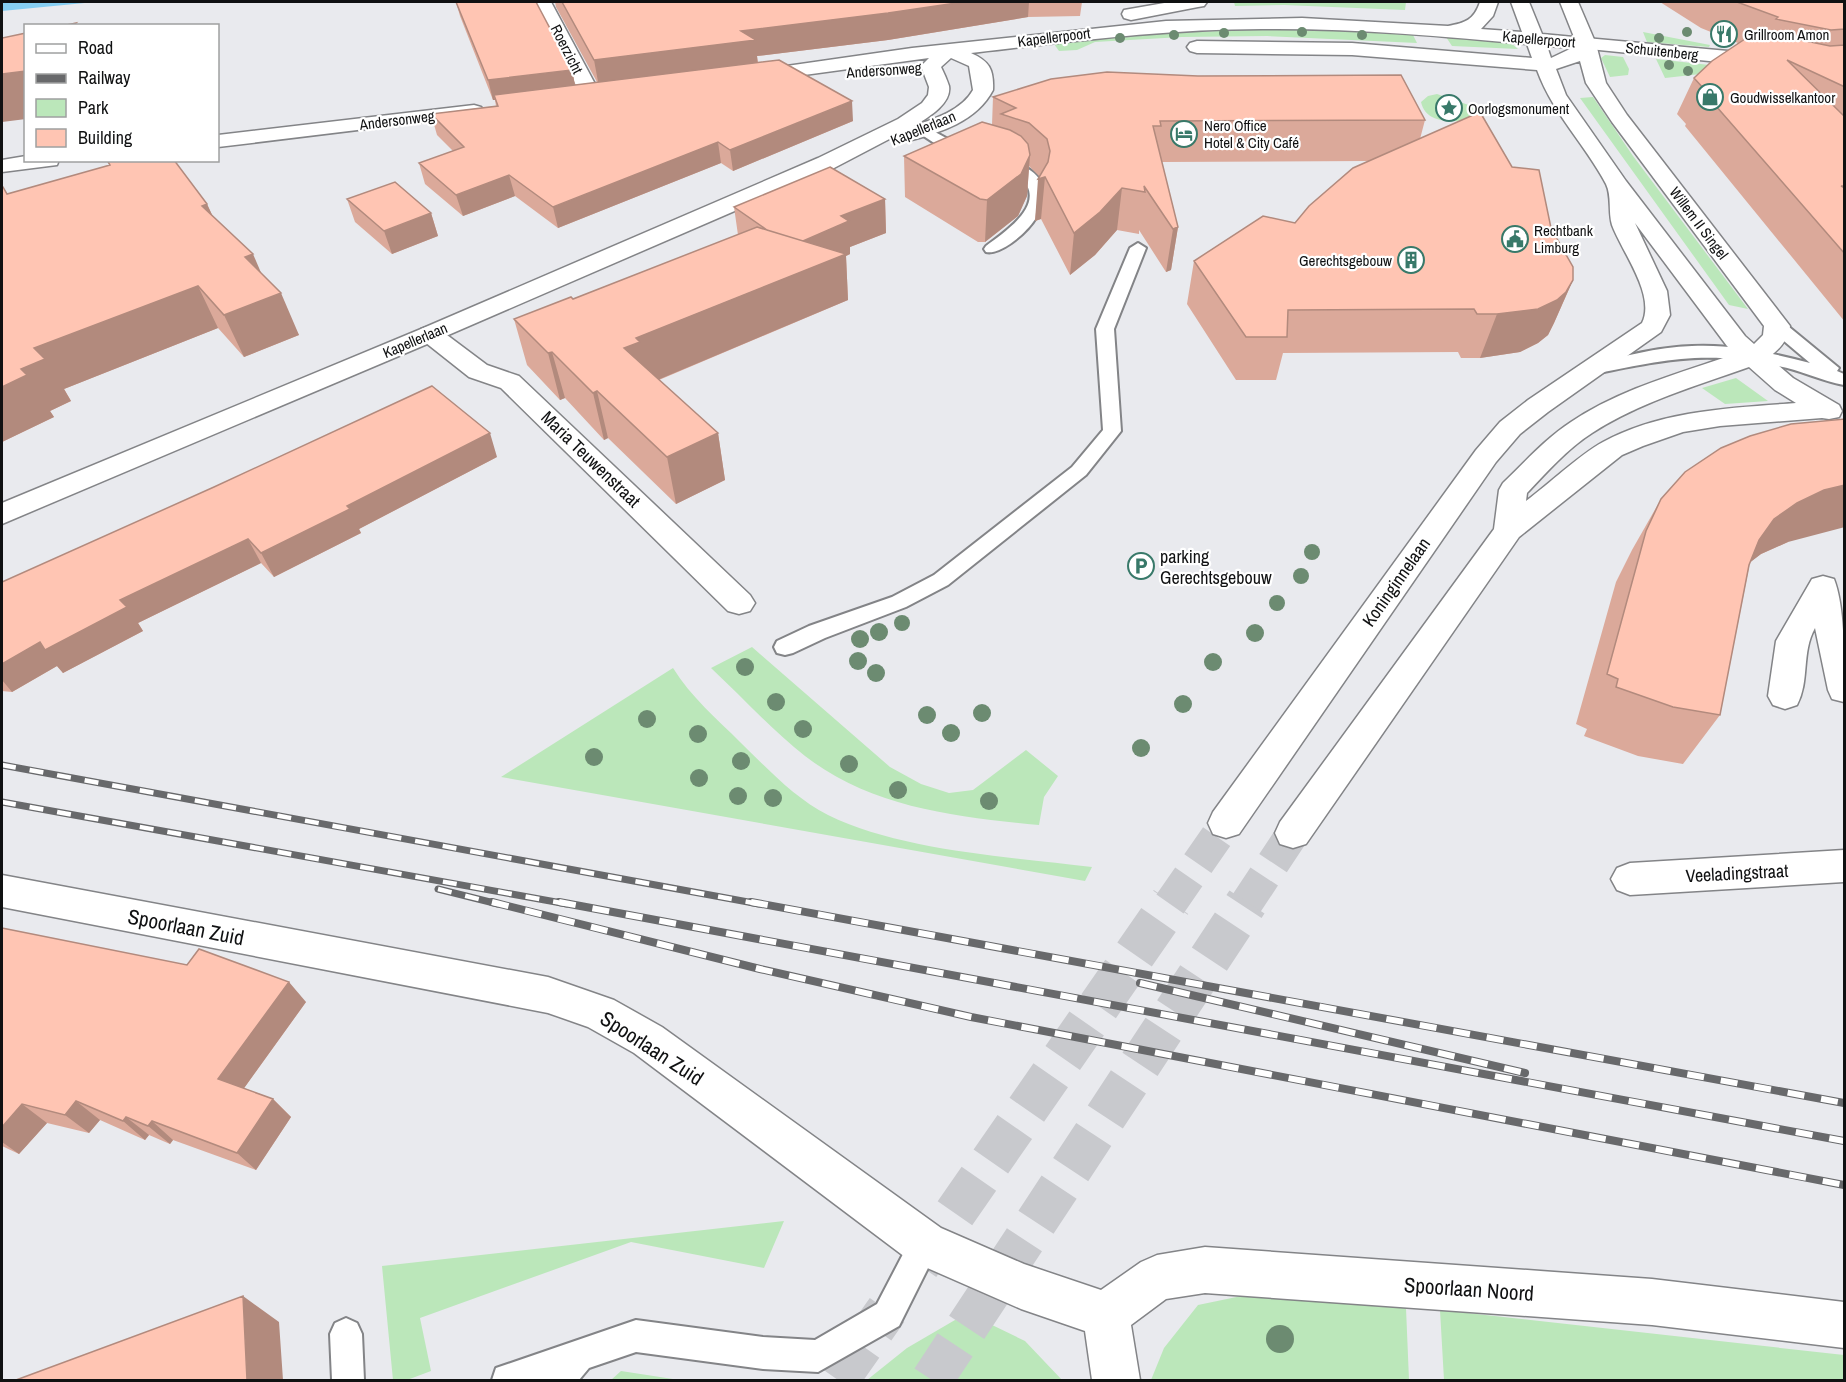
<svg xmlns="http://www.w3.org/2000/svg" width="1846" height="1382" viewBox="0 0 1846 1382" font-family="'Archivo Narrow',sans-serif">
  <style>
    .green { fill: #bbe7ba }
    .water { fill: #86cef2 }
    .lines { fill: none; stroke-linecap: round; stroke-linejoin: round }
    .secondary-tunnel-far1 { stroke: #c8c9cd; stroke-width: 33; stroke-dasharray: 33 16; stroke-linecap: butt }
    .secondary-tunnel { stroke: #c8c9cd; stroke-width: 42; stroke-dasharray: 42 21; stroke-linecap: butt }
    .lane-casing { stroke: #838487; stroke-width: 4 }
    .street-casing { stroke: #838487; stroke-width: 3 }
    .secondary-casing { stroke: #838487; stroke-width: 3 }
    .lane { fill: #fff; fill-rule: evenodd }
    .street { fill: #fff; fill-rule: evenodd }
    .secondary { fill: #fff; fill-rule: evenodd }
    .rail-far1-casing { stroke: #68696b; stroke-width: 7 }
    .rail-casing { stroke: #68696b; stroke-width: 8 }
    .rail-far1 { stroke: #fff; stroke-width: 4.5; stroke-dasharray: 14; stroke-linecap: butt }
    .rail { stroke: #fff; stroke-width: 6; stroke-dasharray: 17; stroke-linecap: butt }
    .tree { fill: #6c8b71 }
    .wall { fill: #dba99a }
    .shaded-wall { fill: #b28a7d }
    .building { fill: #ffc5b3; stroke: #b28a7d; stroke-width: 1.5 }
    .labels { text-anchor: middle; dominant-baseline: central; stroke-width: 4.5; stroke-linejoin: round; paint-order: stroke }
    .far-poi-label { font-size: 15px; fill: #101112; stroke: #fff; text-anchor: start }
    .far-street-label { font-size: 15px; fill: #101112; stroke: #fff }
    .street-label { font-size: 18px; fill: #101112; stroke: #fff }
    .poi-label { font-size: 18px; fill: #101112; stroke: #fff; text-anchor: start }
    .near-street-label { font-size: 21px; fill: #101112; stroke: #fff }
  </style>
  <rect width="100%" height="100%" fill="#e9eaee"/>
  <path class="green" d="M1234,2H1406L1405,10L1284,5L1235,6Z
    M1281,28L1413,35L1417,43L1267,36L1182,37L1095,42L1077,50L1059,51L1054,44L1132,35Z
    M1643,32L1710,45L1709,47L1647,42Z
    M1446,37L1511,43L1518,49L1452,46Z
    M1605,55L1623,57L1629,69L1628,75L1610,77L1601,58Z
    M1656,59L1745,69L1665,78Z
    M1437,94L1483,110L1484,113L1482,118C1462,121 1427,128 1421,102L1428,96Z
    M1593,97L1633,156L1748,309L1729,305L1580,98Z
    M1736,378L1768,401L1725,404L1702,388Z
    M752,647L890,767L921,784L949,793L973,790L1026,750L1058,776L1044,797L1039,825C957,817 872,808 805,756C772,730 742,697 711,668Z
    M673,668C691,697 716,718 740,742C767,768 794,798 828,815C901,851 1011,857 1092,867L1085,881L501,777Z
    M784,1221L764,1268L631,1242L420,1318L431,1371L407,1380H393L382,1266Z
    M1251,1294L1406,1308L1409,1380H1151L1164,1348L1198,1305Z
    M1440,1310L1844,1355V1380H1444Z
    M955,1320L990,1324L1025,1341L1062,1380H867L907,1348Z
    M621,1371L673,1379L681,1380H611Z"/>
  <path class="water" d="M2,2H95L2,11Z"/>
  <g class="lines">
    <path class="secondary-tunnel-far1" d="M1170,904L1226,823
      M1246,904L1293,833"/>
    <path class="secondary-tunnel" d="M919,1265L1171,902
      M838,1380L887,1310
      M932,1380L1247,902"/>
    <defs>
      <path id="lane" d="M924,126L970,151L972,154L965,158L951,154L919,133L917,130Z
        M1003,159C1094,181 1009,258 986,252L984,249L986,246C1006,231 1049,203 1020,177C1013,170 1002,170 996,163Z
        M1138,243L1146,248L1114,329L1121,431L1086,475L948,585L906,607L825,638L793,653L785,655L777,653L774,647L777,641L809,626L892,597L934,575L1072,467L1103,430L1096,329L1130,248Z
        M1777,321L1783,322L1839,368L1837,371L1844,374V385C1822,381 1800,370 1778,366C1705,350 1664,360 1594,374L1588,373L1585,369L1588,365C1621,357 1657,347 1692,346C1732,344 1772,353 1810,363L1771,330L1768,326L1771,322Z
        M925,1229L936,1233L940,1244L899,1326L818,1372L763,1369L636,1352L589,1368L579,1380H492L496,1368L636,1320L763,1337L815,1340L877,1304L914,1233Z
        M346,1318L357,1323L362,1334L364,1380H332L330,1334L335,1323Z"/>
      <path id="street" d="M533,2H551L602,97L599,101H585L582,97Z
        M1170,2H1207L1204,6L1198,7L1131,20L1124,18L1122,14L1124,10Z
        M1586,38L1739,52L1812,68L1844,65V77L1812,80L1739,64L1579,48L1576,44L1579,40Z
        M430,326L439,329L487,365L519,376L750,595L755,603L750,611L739,614L728,611L501,388L469,377L421,339L417,334L421,329Z
        M1823,576L1834,579C1846,610 1844,667 1844,702L1832,699L1828,690L1815,628C1801,653 1810,681 1797,705L1785,709L1773,705L1768,696L1776,641L1812,579Z
        M1844,850V882L1630,895L1617,890L1611,879L1617,868L1630,863Z
        M2,875L548,977L614,1000L662,1027L941,1228L1024,1264L1101,1290L1141,1262L1157,1255L1205,1247L1652,1279L1844,1302V1348L1652,1325L1205,1293L1166,1299L1131,1325L1140,1380H1092L1085,1331L1021,1309L909,1260L634,1053L588,1027L548,1013L2,907Z"/>
      <path id="secondary" d="M1480,2H1498L1493,16L1481,29L1522,32L1511,2H1529L1542,34L1574,37L1560,2H1578L1596,44L1606,83L1627,115L1790,326C1788,340 1780,349 1769,357L1793,378L1839,405L1842,411L1839,417L1829,419L1822,418L1720,426L1683,432L1643,446L1622,455L1519,537L1306,844L1293,848L1280,844L1275,833L1280,822L1494,529L1499,490L1503,483C1525,462 1545,439 1571,422C1620,389 1680,373 1735,354L1727,346L1635,223L1667,291L1670,315L1661,332L1548,412L1520,434L1496,462L1239,834L1226,838L1213,834L1208,823L1213,812L1476,450L1500,422L1528,400L1642,323C1656,295 1622,252 1612,225C1608,212 1612,196 1606,184C1585,144 1553,114 1537,70L1352,55L1197,53L1190,51L1187,47L1190,43L1197,41L1352,43L1532,58L1527,44C1439,36 1351,28 1262,29C1165,29 1068,42 971,53C989,61 994,69 993,90C977,121 940,133 908,141L901,139L897,135L834,168L439,339L2,524V503L421,329L818,158L898,119L922,103L928,95L929,87L921,66L929,58L752,82L745,80L742,76L745,72L912,48L1166,21L1302,18L1448,26C1465,23 1474,20 1480,2ZM1547,46L1572,48L1551,58ZM951,58L969,66L973,90C962,110 935,119 914,126C927,118 952,104 949,86C947,80 944,73 941,67ZM1580,61L1586,83L1612,122L1764,326L1763,335L1754,344L1745,336L1626,181L1566,95L1556,69ZM1749,367L1775,390L1796,403C1731,408 1662,410 1603,442C1579,455 1549,484 1526,501L1527,493C1547,472 1567,449 1592,433C1640,402 1696,386 1749,367Z
        M474,105L481,107L484,111L481,115L218,147V135Z
        M26,156V160H59L57,165L49,166L2,172V160Z"/>
    </defs>
    <use href="#lane" class="lane-casing"/>
    <use href="#street" class="street-casing"/>
    <use href="#secondary" class="secondary-casing"/>
    <use href="#lane" class="lane"/>
    <use href="#street" class="street"/>
    <use href="#secondary" class="secondary"/>
    <defs>
      <path id="rail-far1" d="M2,765L759,904
        M2,802L567,904
        M438,889L498,904"/>
      <path id="rail" d="M492,902L760,969L971,1017L1844,1185
        M559,902L1844,1141
        M751,902L1844,1103
        M1140,983L1525,1073"/>
    </defs>
    <use href="#rail-far1" class="rail-far1-casing"/>
    <use href="#rail" class="rail-casing"/>
    <use href="#rail-far1" class="rail-far1"/>
    <use href="#rail" class="rail"/>
  </g>
  <g class="tree">
    <circle cx="1302" cy="32" r="5"/>
    <circle cx="1687" cy="32" r="5"/>
    <circle cx="1224" cy="33" r="5"/>
    <circle cx="1174" cy="35" r="5"/>
    <circle cx="1362" cy="35" r="5"/>
    <circle cx="1120" cy="38" r="5"/>
    <circle cx="1659" cy="38" r="5"/>
    <circle cx="1669" cy="65" r="5"/>
    <circle cx="1688" cy="71" r="5"/>
    <circle cx="1312" cy="552" r="8"/>
    <circle cx="1301" cy="576" r="8"/>
    <circle cx="1277" cy="603" r="8"/>
    <circle cx="902" cy="623" r="8"/>
    <circle cx="879" cy="632" r="9"/>
    <circle cx="1255" cy="633" r="9"/>
    <circle cx="860" cy="639" r="9"/>
    <circle cx="858" cy="661" r="9"/>
    <circle cx="1213" cy="662" r="9"/>
    <circle cx="745" cy="667" r="9"/>
    <circle cx="876" cy="673" r="9"/>
    <circle cx="776" cy="702" r="9"/>
    <circle cx="1183" cy="704" r="9"/>
    <circle cx="982" cy="713" r="9"/>
    <circle cx="927" cy="715" r="9"/>
    <circle cx="647" cy="719" r="9"/>
    <circle cx="803" cy="729" r="9"/>
    <circle cx="951" cy="733" r="9"/>
    <circle cx="698" cy="734" r="9"/>
    <circle cx="1141" cy="748" r="9"/>
    <circle cx="594" cy="757" r="9"/>
    <circle cx="741" cy="761" r="9"/>
    <circle cx="849" cy="764" r="9"/>
    <circle cx="699" cy="778" r="9"/>
    <circle cx="898" cy="790" r="9"/>
    <circle cx="738" cy="796" r="9"/>
    <circle cx="773" cy="798" r="9"/>
    <circle cx="989" cy="801" r="9"/>
    <circle cx="1280" cy="1339" r="14"/>
  </g>
  <path class="wall" d="M456,2H536L572,70L575,85L597,82L556,7L555,2H1082L1080,16L1028,17L888,40L757,56L758,62L853,121L733,171L721,163L558,228L515,196L463,216L425,184L419,163L453,151L437,135L431,114L496,106L495,100H493L460,16Z
    M1660,2H1845V322L1685,126L1686,124L1677,114L1694,78L1738,43L1701,28Z
    M993,97L1425,120L1420,139L1512,167L1551,228L1573,280L1554,323L1548,335L1538,343L1520,352L1480,358H1461L1458,352L1283,353L1276,380H1236L1187,304L1194,261L1295,223L1368,161L1162,162L1178,227L1171,270L1166,272L1139,230V234L1117,230L1095,255L1070,275L1041,219L1035,221L1040,177L1029,166L1027,196L1018,216L985,242H978L905,197L904,156L992,125Z
    M2,187L8,194L207,204L213,217L261,273L299,335L244,357L218,328L64,389L71,401L50,411L54,417L2,442Z
    M347,199L431,213L438,236L392,254L355,222Z
    M885,199L886,233L850,247V254L846,256L848,300L659,380L718,433L725,480L676,504L608,438L604,440L565,398L560,400L527,365L514,319L573,299L738,235L734,207Z
    M497,457L359,529L361,533L274,577L261,563L138,623L143,631L63,673L57,666L12,692L2,691V582Z
    M1661,499L1788,542L1761,554L1750,562L1720,715L1683,764L1638,756L1584,736L1587,729L1576,724L1616,582L1632,550Z
    M2,928L306,1002L244,1088L273,1099L291,1117L256,1170L173,1140L170,1144L149,1135L145,1140L100,1120L89,1133L47,1123L19,1154L2,1146Z"/>
  <path class="shaded-wall" d="M963,2H1029L1028,17L888,40L757,56L758,67L599,87L594,60L741,31Z
    M572,70L576,90L494,95L495,100H493L488,80Z
    M26,71V119L2,122V74Z
    M852,101L853,121L733,171L730,150Z
    M718,142L721,163L558,228L553,207Z
    M1030,155L1027,196L1018,216L985,242L987,200Z
    M509,175L515,196L463,216L456,195Z
    M1045,177L1041,219L1035,221L1038,179Z
    M1122,188L1117,230L1095,255L1070,275L1074,233Z
    M885,199L886,233L850,247V254L846,256L848,300L648,384L624,348L636,338L841,216Z
    M207,204L226,245L202,206Z
    M431,213L438,236L392,254L384,231Z
    M1178,227L1171,270L1166,272L1173,229Z
    M253,254L271,296L245,257Z
    M1573,280L1554,323L1548,335L1538,343L1520,352L1480,358L1497,314Z
    M198,286L218,328L64,389L71,401L50,411L54,417L2,442V387L21,369L34,348Z
    M281,293L299,335L244,357L224,315Z
    M552,352L565,398L560,400L548,353Z
    M597,391L608,438L604,440L593,393Z
    M490,433L497,457L359,529L361,533L274,577L261,553L347,506Z
    M718,433L725,480L676,504L667,457Z
    M1845,485V527L1788,542L1761,554L1739,571L1759,540L1774,519L1797,503L1824,490Z
    M248,539L261,563L138,623L143,631L63,673L57,666L12,692L2,680V664L40,642L120,600Z
    M289,982L306,1002L237,1098L218,1079Z
    M273,1099L291,1117L256,1170L237,1153Z
    M76,1101L100,1120L89,1133L65,1115Z
    M22,1104L47,1123L19,1154L2,1142V1127Z
    M126,1117L149,1135L145,1140L123,1121Z
    M152,1121L173,1140L170,1144L148,1126Z
    M243,1296L279,1322L283,1380H247Z"/>
  <path class="building" d="M456,2H536L572,70L488,80Z
    M562,2H963L888,13L741,31L756,40L594,60Z
    M1737,2H1845V29L1831,30L1776,19L1778,17Z
    M76,23L73,26H62Z
    M1757,31L1830,46L1845,45V87L1787,60L1845,117V186H1841L1845,188V254L1702,90H1705L1694,78L1712,61Z
    M26,33V71L2,74V38Z
    M779,60L852,101L730,150L718,142L553,207L509,175L456,195L419,163L464,147L431,114L498,106L494,95Z
    M1107,72L1198,76L1401,75L1425,120L1160,121L1161,126H1153L1178,227L1173,229L1144,186L1145,192L1122,188L1100,212L1074,233L1045,177L1038,179L1048,162L1050,151L1047,139L1029,123L1001,114L1016,108L993,97L1051,79Z
    M1480,112L1512,167L1539,170L1551,228L1573,267V280L1566,292L1557,300L1538,309L1497,314H1477L1474,309L1288,310L1287,337H1246L1194,261L1263,216L1295,223L1309,206L1353,168Z
    M982,122L1010,130L1021,136L1028,144L1030,155L1021,174L987,200L980,199L904,156Z
    M107,160H174L207,204L202,206L253,254L245,257L281,293L224,315L198,286L34,348L45,359L21,369L27,375L2,387V187H3L7,194L110,165Z
    M830,167L885,199L841,216L849,221L803,241L767,230L734,207Z
    M395,182L431,213L384,231L347,199Z
    M757,227L846,254L636,338L640,342L624,348L718,433L667,457L597,391L593,393L552,352L548,353L514,319L571,297L573,299Z
    M432,386L490,433L347,506L350,509L261,553L248,539L120,600L127,607L45,650L40,642L2,664V582L214,487Z
    M1845,419V485L1824,490L1797,503L1774,519L1759,540L1749,565L1720,715L1673,707L1616,687L1618,679L1607,674L1646,531L1661,499L1685,472L1721,448L1750,436L1791,424Z
    M2,928L187,965L199,949L289,982L218,1079L273,1099L237,1153L152,1121L148,1126L126,1117L123,1121L76,1101L65,1115L22,1104L2,1127Z
    M243,1296L247,1380H16Z"/>
  <defs>
    <symbol id="restaurant-ring" viewBox="-11 -11 22 22"><circle r="9.5" fill="#fff" stroke="#387969" stroke-width="1.5"/><path d="M-5-6h1v4h1v-4h1v4h1v-4h1v5L-1.5 .5V6h-2V.5L-5-1ZM5-6V6H3V1.5H1.5Q1.5-4 5-6Z" fill="#387969"/></symbol>
    <symbol id="shop-ring" viewBox="-11 -11 22 22"><circle r="9.5" fill="#fff" stroke="#387969" stroke-width="1.5"/><path d="M-5-2.5h2.3a2.7 3.5 0 0 1 5.4 0H5L5.5 6h-11ZM-1.5-2.5h3a1.5 2.3 0 0 0-3 0Z" fill="#387969"/></symbol>
    <symbol id="sight-ring" viewBox="-11 -11 22 22"><circle r="9.5" fill="#fff" stroke="#387969" stroke-width="1.5"/><path d="M0-6L1.8-2.2L6-1.7L2.9 1.2L3.7 5.4L0 3.3L-3.7 5.4L-2.9 1.2L-6-1.7L-1.8-2.2Z" fill="#387969"/></symbol>
    <symbol id="hotel-ring" viewBox="-11 -11 22 22"><circle r="9.5" fill="#fff" stroke="#387969" stroke-width="1.5"/><path d="M-6-4.5h1.5V1H6V5H4.5V3h-9V5H-6ZM-4 0a1.8 1.8 0 1 1 3.6 0ZM.5 0V-2.5h3Q6-2.5 6 0Z" fill="#387969"/></symbol>
    <symbol id="civic-ring" viewBox="-11 -11 22 22"><circle r="9.5" fill="#fff" stroke="#387969" stroke-width="1.5"/><path d="M-.6-6.5H3V-4.5H.6V-3L4-1V1h2V6H-6V1h2V-1L-.6-3ZM-1.2 2.5V6h2.4V2.5Z" fill="#387969"/></symbol>
    <symbol id="building-ring" viewBox="-11 -11 22 22"><circle r="9.5" fill="#fff" stroke="#387969" stroke-width="1.5"/><path d="M-4-6H4V6H1V3H-1V6H-4ZM-2.5-4.3h1.7v1.8h-1.7ZM.8-4.3h1.7v1.8H.8ZM-2.5-1h1.7V.8h-1.7ZM.8-1h1.7V.8H.8Z" fill="#387969"/></symbol>
    <symbol id="parking-ring" viewBox="-11 -11 22 22"><circle r="9.5" fill="#fff" stroke="#387969" stroke-width="1.5"/><path d="M-3.5-5.5H1a3.5 3.5 0 0 1 0 7H-1V5.5H-3.5ZM-1-3.4V-.6H.8a1.4 1.4 0 0 0 0-2.8Z" fill="#387969"/></symbol>
  </defs>
  <g fill-rule="evenodd">
    <use href="#restaurant-ring" x="1709" y="19" width="30" height="30"/>
    <use href="#shop-ring" x="1695" y="82" width="30" height="30"/>
    <use href="#sight-ring" x="1434" y="93" width="30" height="30"/>
    <use href="#hotel-ring" x="1169" y="119" width="30" height="30"/>
    <use href="#civic-ring" x="1500" y="224" width="30" height="30"/>
    <use href="#building-ring" x="1396" y="245" width="30" height="30"/>
    <use href="#parking-ring" x="1126" y="551" width="30" height="30"/>
  </g>
  <g class="labels">
    <g class="far-poi-label">
      <text x="1744" y="34">Grillroom Amon</text>
      <text x="1730" y="97">Goudwisselkantoor</text>
      <text x="1468" y="108">Oorlogsmonument</text>
      <text x="1204" y="125">Nero Office<tspan x="1204" dy="17">Hotel &amp; City Café</tspan></text>
      <text x="1534" y="230">Rechtbank<tspan x="1534" dy="17">Limburg</tspan></text>
      <text x="1392" y="260" text-anchor="end">Gerechtsgebouw</text>
    </g>
    <g class="far-street-label">
      <text transform="translate(1054 37) rotate(-7)">Kapellerpoort</text>
      <text transform="translate(1539 39) rotate(5)">Kapellerpoort</text>
      <text transform="translate(567 49) rotate(63)">Roerzicht</text>
      <text transform="translate(1662 51) rotate(6)">Schuitenberg</text>
      <text transform="translate(884 70) rotate(-4)">Andersonweg</text>
      <text transform="translate(397 120) rotate(-7)">Andersonweg</text>
      <text transform="translate(923 128) rotate(-22)">Kapellerlaan</text>
      <text transform="translate(1699 223) rotate(53)">Willem II Singel</text>
      <text transform="translate(415 340) rotate(-23)">Kapellerlaan</text>
    </g>
    <g class="street-label">
      <text transform="translate(591 459) rotate(44)">Maria Teuwenstraat</text>
      <text transform="translate(1396 582) rotate(-55)">Koninginnelaan</text>
      <text transform="translate(1737 873) rotate(-3)">Veeladingstraat</text>
    </g>
    <g class="poi-label">
      <text x="1160" y="556">parking<tspan x="1160" dy="21">Gerechtsgebouw</tspan></text>
    </g>
    <g class="near-street-label">
      <text transform="translate(186 927) rotate(11)">Spoorlaan Zuid</text>
      <text transform="translate(652 1048) rotate(33)">Spoorlaan Zuid</text>
      <text transform="translate(1469 1289) rotate(4)">Spoorlaan Noord</text>
    </g>
  </g>
  <rect width="1846" height="1382" fill="none" stroke="#101112" stroke-width="6"/>
  <rect x="24" y="24" width="195" height="138" fill="#ffffff" stroke="#9fa0a0" stroke-width="1.5"/>
  <rect x="36" y="44" width="30" height="9" fill="#ffffff" stroke="#9fa0a0" stroke-width="1.5"/>
  <text x="78" y="54" font-size="18" fill="#101112">Road</text>
  <rect x="36" y="74" width="30" height="9" fill="#68696b" stroke="#9fa0a0" stroke-width="1.5"/>
  <text x="78" y="84" font-size="18" fill="#101112">Railway</text>
  <rect x="36" y="99" width="30" height="18" fill="#bbe7ba" stroke="#9fa0a0" stroke-width="1.5"/>
  <text x="78" y="114" font-size="18" fill="#101112">Park</text>
  <rect x="36" y="129" width="30" height="18" fill="#ffc5b3" stroke="#9fa0a0" stroke-width="1.5"/>
  <text x="78" y="144" font-size="18" fill="#101112">Building</text>
</svg>
